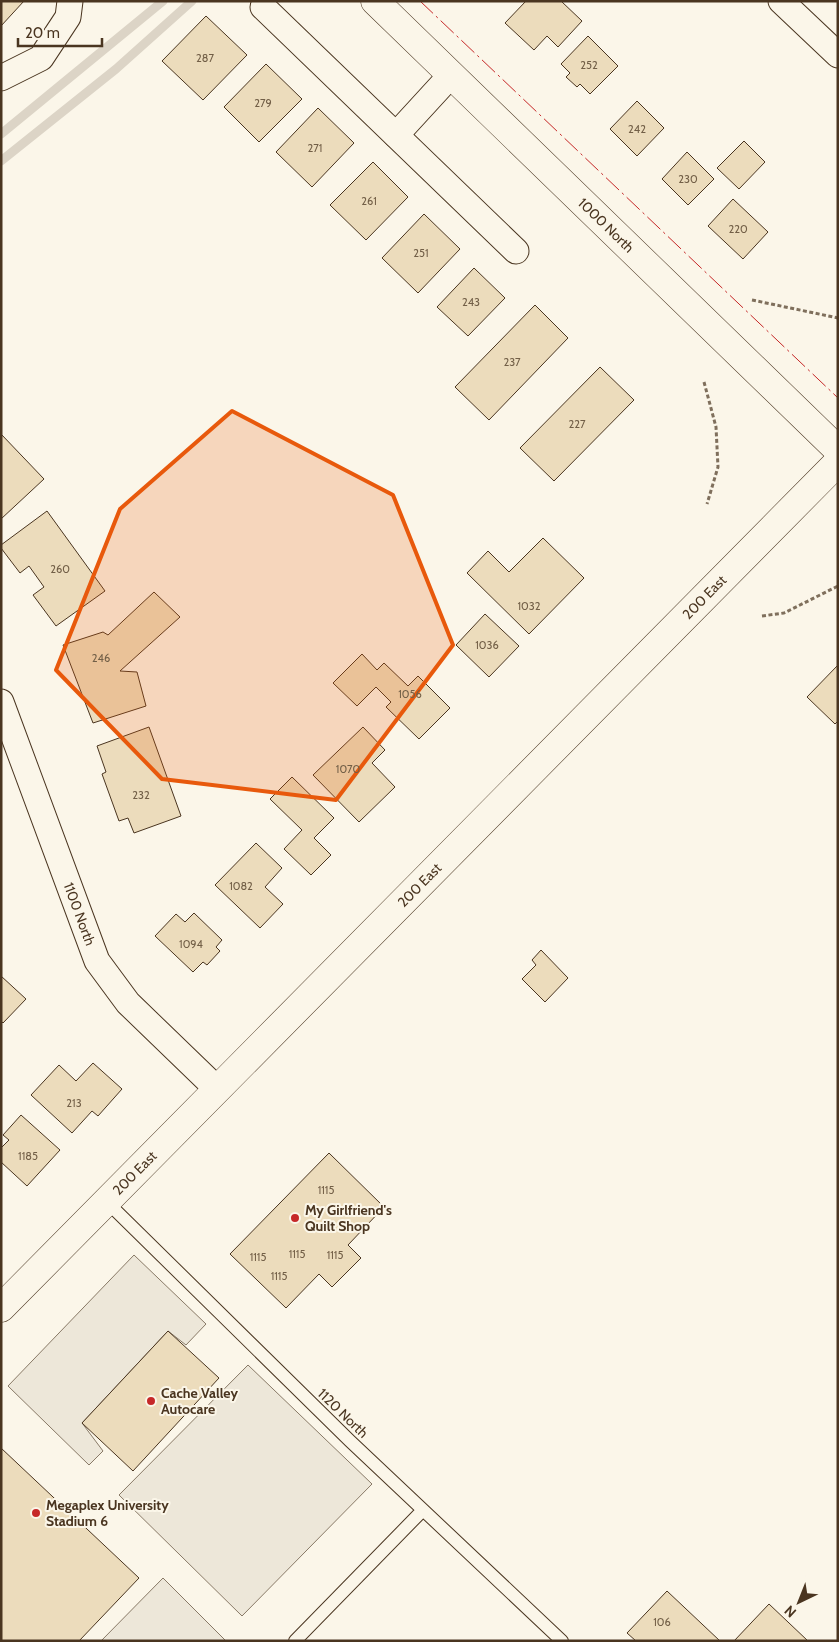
<svg xmlns="http://www.w3.org/2000/svg" width="839" height="1642" viewBox="0 0 839 1642" font-family="Cabin,sans-serif">
  <style>
    .parking { fill: #ede7d9; stroke: #887966 }
    .lines { fill: none; stroke-linecap: round; stroke-linejoin: round }
    .stream { stroke: #dcd4c6; stroke-width: 9 }
    .building { fill: #ecdcbc; stroke: #4a3520 }
    .service-casing { stroke: #4a3520; stroke-width: 14 }
    .minor-casing { stroke: #4a3520; stroke-width: 27 }
    .tertiary-casing { stroke: #4a3520; stroke-width: 29 }
    .secondary-casing { stroke: #4a3520; stroke-width: 29 }
    .path { stroke: #7f6f5c; stroke-width: 3; stroke-dasharray: 4 2.5; stroke-linecap: butt }
    .service { stroke: #fbf6e9; stroke-width: 12 }
    .minor { stroke: #fbf6e9; stroke-width: 25 }
    .tertiary { stroke: #fbf6e9; stroke-width: 28 }
    .secondary { stroke: #fbf6e9; stroke-width: 28 }
    .power { stroke: #c62828; stroke-width: 1; stroke-dasharray: 18 4 2.5 4; stroke-linecap: butt }
    .marked { fill: #e8590c; fill-opacity: 0.2; stroke: #e8590c; stroke-width: 4; stroke-linejoin: round }
    .poi-dot { fill: #c62828; stroke: #fbf6e9; stroke-width: 2 }
    .labels { text-anchor: middle; dominant-baseline: central; stroke-width: 4; stroke-linejoin: round; paint-order: stroke }
    .number-label { font-size: 11px; fill: #725f47 }
    .street-label { font-size: 14px; fill: #4a3520; stroke: #fbf6e9 }
    .poi-label { font-size: 14px; font-weight: bold; fill: #4a3520; stroke: #fbf6e9; text-anchor: start }
  </style>
  <rect width="100%" height="100%" fill="#fbf6e9"/>
  <path class="parking" d="M134,1255L206,1324L186,1345L168,1331L82,1423L103,1451L89,1465L8,1386Z
    M248,1365L372,1484L242,1616L119,1495Z
    M163,1578L226,1641H101Z"/>
  <g class="lines">
    <path class="stream" d="M1,134L163,1
      M1,161L116,69L192,1"/>
  </g>
  <path class="building" d="M1,1H24L1,26Z
    M526,1H561L582,21L558,47L547,36L534,50L505,23Z
    M206,16L247,55L203,100L162,61Z
    M588,36L618,66L590,94L580,84L577,87L566,77L570,73L561,64Z
    M266,64L302,99L259,142L224,107Z
    M637,101L664,128L637,156L610,129Z
    M318,108L354,143L312,187L276,152Z
    M744,141L765,162L739,189L717,168Z
    M687,152L714,179L688,205L662,179Z
    M373,162L408,197L366,240L330,205Z
    M733,199L768,232L743,259L708,226Z
    M424,214L460,249L418,293L382,258Z
    M474,268L505,298L468,336L437,307Z
    M535,305L568,338L489,420L455,387Z
    M600,367L634,400L554,481L520,448Z
    M1,434L44,479L1,519Z
    M47,511L105,591L56,626L33,595L44,587L29,566L20,573L1,548V545Z
    M543,538L584,578L529,634L467,573L488,551L509,572Z
    M154,592L180,617L120,671L137,672L146,706L93,723L63,645L103,632L108,635Z
    M485,614L519,646L489,677L456,645Z
    M362,654L377,670L384,663L408,686L418,676L450,708L419,739L386,707L391,702L376,687L357,706L333,683Z
    M838,665V721L835,724L807,697Z
    M149,727L181,816L134,833L128,818L119,821L102,774L106,772L97,746Z
    M363,727L385,750L372,763L395,787L359,822L313,775Z
    M292,777L334,818L314,838L331,855L311,875L284,849L302,830L270,799Z
    M256,843L282,868L265,887L283,904L260,928L215,885Z
    M194,913L222,940L216,947L220,951L207,965L203,962L193,972L155,936L176,914L185,922Z
    M541,950L568,978L545,1002L522,979L536,965L532,960Z
    M1,976L26,999L3,1023L1,1021Z
    M93,1063L122,1089L98,1116L92,1111L72,1133L31,1095L59,1065L76,1081Z
    M21,1115L60,1150L27,1186L1,1162V1148L9,1140L3,1135Z
    M329,1153L384,1207L348,1245L361,1258L332,1287L319,1274L286,1308L230,1254Z
    M168,1331L219,1378L133,1471L82,1423Z
    M1,1448L139,1578L79,1641H1Z
    M667,1591L720,1641H636L627,1633Z
    M769,1604L808,1641H734Z"/>
  <g class="lines">
    <defs>
      <path id="service" d="M107,1202L350,1441L562,1641
        M295,1641L423,1510"/>
      <g id="minor">
        <path d="M781,1L838,55"/>
        <path d="M263,7L516,251"/>
        <path d="M1,78L41,58L68,17L70,1"/>
        <path d="M396,135L451,75"/>
        <path id="s1" d="M1,702L97,961L128,1003L217,1089"/>
      </g>
      <g id="tertiary">
        <path id="s2" d="M375,1L838,450"/>
      </g>
      <g id="secondary">
        <path id="s3" d="M1,1308L838,462"/>
      </g>
    </defs>
    <use href="#service" class="service-casing"/>
    <use href="#minor" class="minor-casing"/>
    <use href="#tertiary" class="tertiary-casing"/>
    <use href="#secondary" class="secondary-casing"/>
    <path class="path" d="M752,300L838,318
      M704,382L716,427L718,467L707,504
      M762,616L784,613L838,586"/>
    <use href="#service" class="service"/>
    <use href="#minor" class="minor"/>
    <use href="#tertiary" class="tertiary"/>
    <use href="#secondary" class="secondary"/>
    <path class="power" d="M420,1L838,398"/>
  </g>
  <path class="marked" d="M232,411L393,495L453,645L336,800L162,779L56,670L120,509Z"/>
  <g class="poi-dot">
    <circle cx="295" cy="1218" r="5"/>
    <circle cx="151" cy="1401" r="5"/>
    <circle cx="36" cy="1513" r="5"/>
  </g>
  <g class="labels">
    <g class="number-label">
      <text x="205" y="58">287</text>
      <text x="589" y="65">252</text>
      <text x="263" y="103">279</text>
      <text x="637" y="129">242</text>
      <text x="315" y="148">271</text>
      <text x="688" y="179">230</text>
      <text x="369" y="201">261</text>
      <text x="738" y="229">220</text>
      <text x="421" y="253">251</text>
      <text x="471" y="302">243</text>
      <text x="512" y="362">237</text>
      <text x="577" y="424">227</text>
      <text x="60" y="569">260</text>
      <text x="529" y="606">1032</text>
      <text x="487" y="645">1036</text>
      <text x="101" y="658">246</text>
      <text x="410" y="694">1056</text>
      <text x="348" y="769">1070</text>
      <text x="141" y="795">232</text>
      <text x="241" y="886">1082</text>
      <text x="191" y="944">1094</text>
      <text x="74" y="1103">213</text>
      <text x="28" y="1156">1185</text>
      <text x="326" y="1190">1115</text>
      <text x="297" y="1254">1115</text>
      <text x="335" y="1255">1115</text>
      <text x="258" y="1257">1115</text>
      <text x="279" y="1276">1115</text>
      <text x="662" y="1622">106</text>
    </g>
    <g class="street-label">
      <text stroke="none"><textPath href="#s2" startOffset="322">1000 North</textPath></text>
      <text stroke="none"><textPath href="#s3" startOffset="1000">200 East</textPath></text>
      <text stroke="none"><textPath href="#s3" startOffset="595">200 East</textPath></text>
      <text stroke="none"><textPath href="#s1" startOffset="226">1100 North</textPath></text>
      <text stroke="none"><textPath href="#s3" startOffset="190">200 East</textPath></text>
      <text transform="translate(343 1413) rotate(44)">1120 North</text>
    </g>
    <g class="poi-label">
      <text x="305" y="1210">My Girlfriend's<tspan x="305" dy="16">Quilt Shop</tspan></text>
      <text x="161" y="1393">Cache Valley<tspan x="161" dy="16">Autocare</tspan></text>
      <text x="46" y="1505">Megaplex University<tspan x="46" dy="16">Stadium 6</tspan></text>
    </g>
  </g>
  <rect width="839" height="1642" fill="none" stroke="#4a3520" stroke-width="5"/>
  <g transform="translate(799 1602) rotate(223)" stroke="#fbf6e9" stroke-width="4" paint-order="stroke">
  <path d="M0-4L9 19L0 12L-9 19Z" fill="#4a3520"/>
  <text y="-8" font-size="14" font-weight="bold" text-anchor="middle" fill="#4a3520">N</text>
  </g>
  <path d="M18 38v8h84v-8" fill="none" stroke="#4a3520" stroke-width="2.5"/>
  <text x="25" y="38" font-size="15" fill="#4a3520" stroke="#fbf6e9" stroke-width="4" paint-order="stroke">20 m</text>
</svg>
